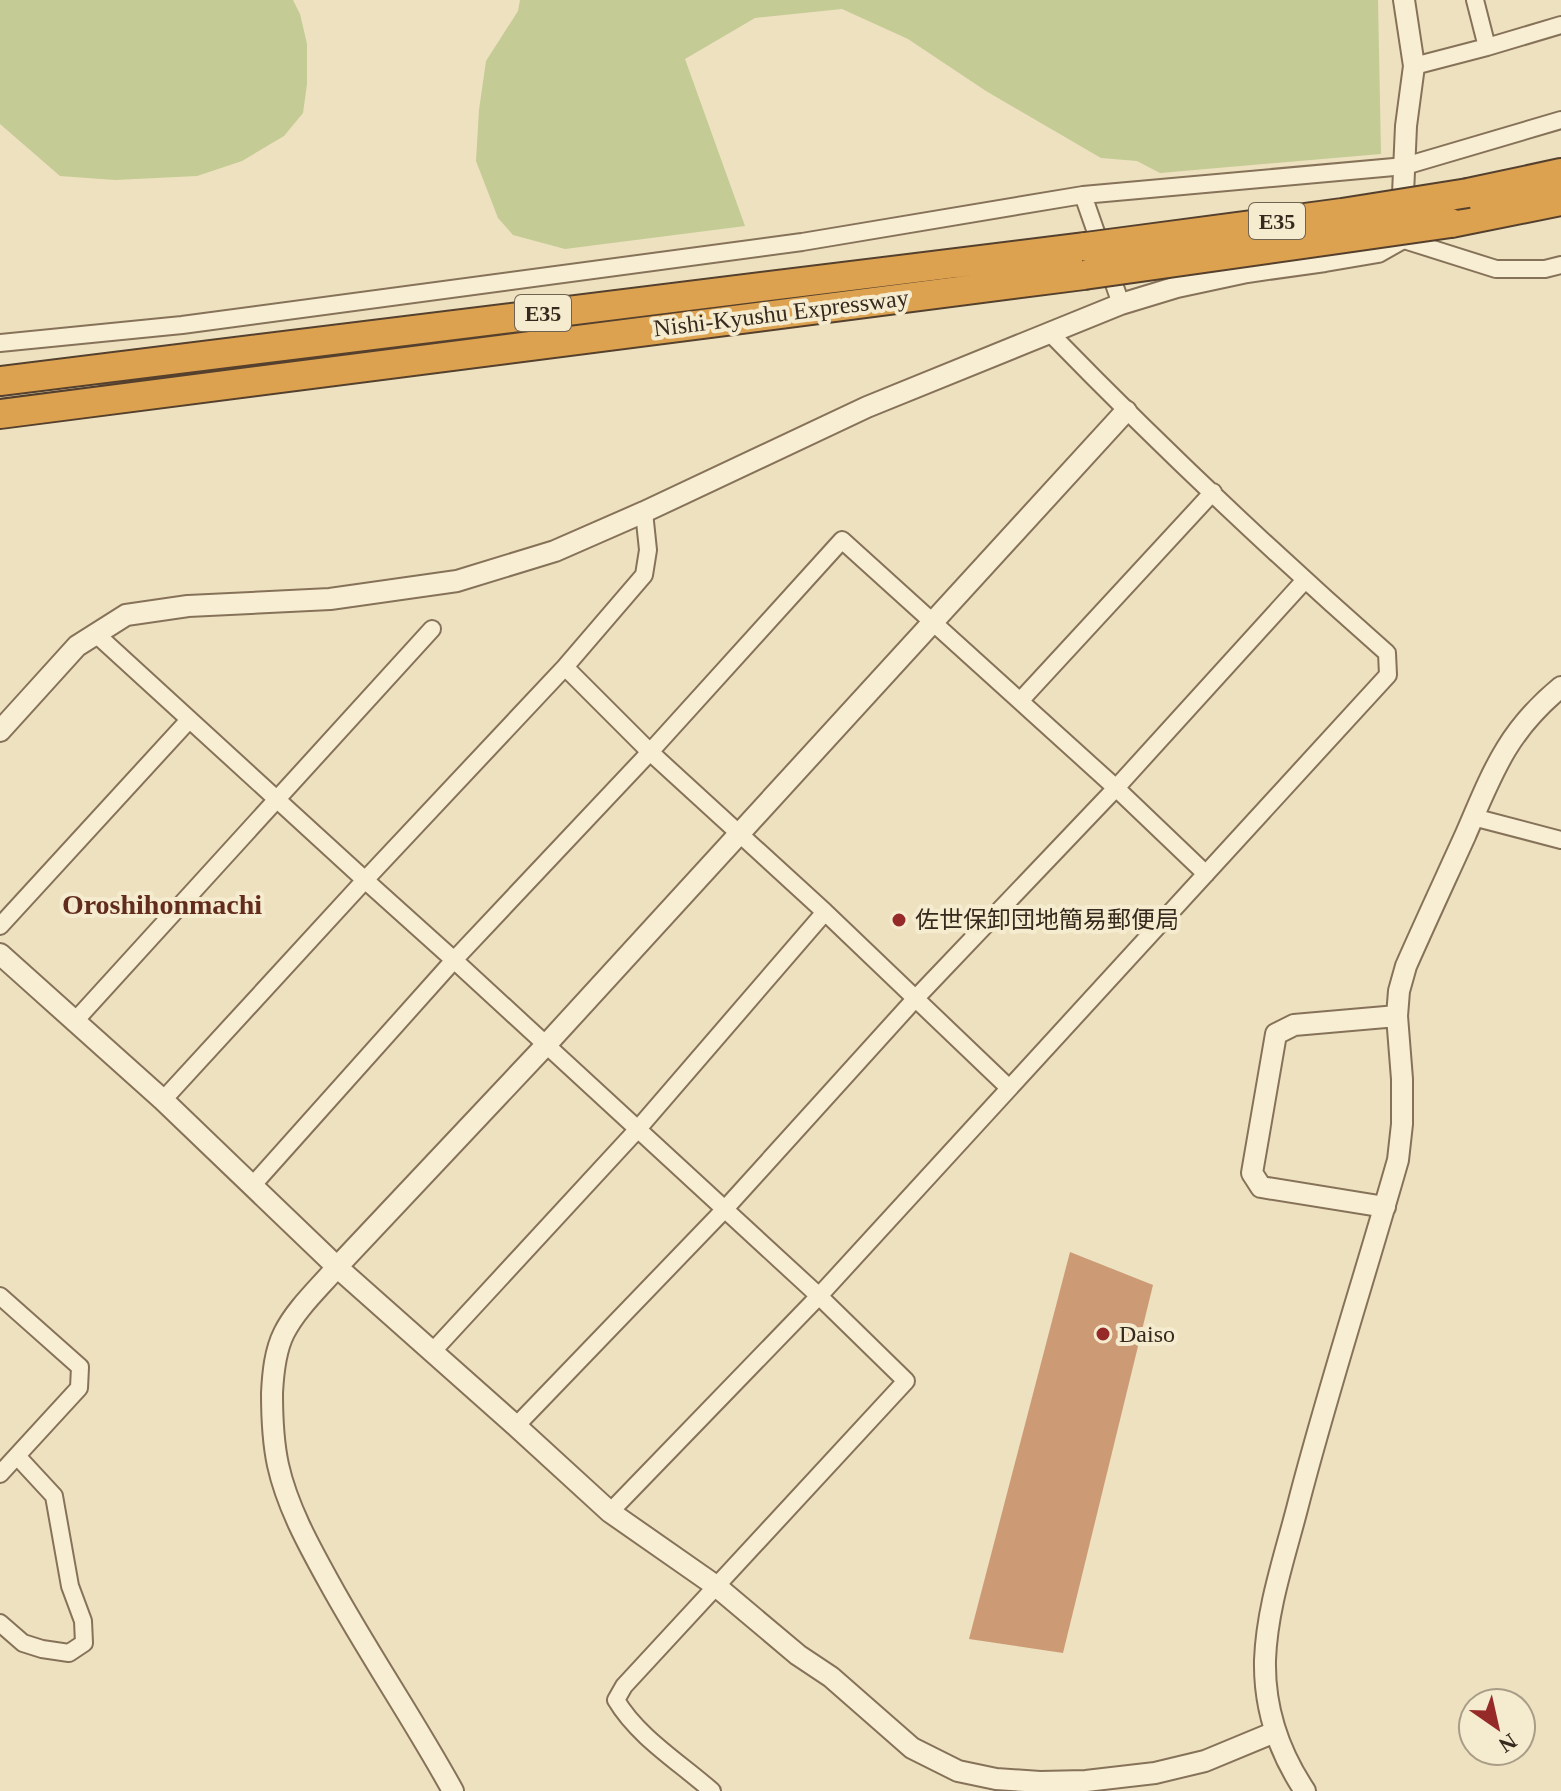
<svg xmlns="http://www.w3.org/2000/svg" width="1561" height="1791" viewBox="0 0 1561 1791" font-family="'Times New Roman','Noto Sans JP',serif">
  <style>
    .green { fill: #c4cb94 }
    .building { fill: #cc9b76 }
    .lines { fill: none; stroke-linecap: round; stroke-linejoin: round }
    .minor-casing { stroke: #867258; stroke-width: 20 }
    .tertiary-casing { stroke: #867258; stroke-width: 24 }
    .motorway-casing { stroke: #54402d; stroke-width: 32 }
    .minor { stroke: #f8eed3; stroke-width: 16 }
    .tertiary { stroke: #f8eed3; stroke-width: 20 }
    .motorway { stroke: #dda250; stroke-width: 28 }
    .motorway-bridge-casing { stroke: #54402d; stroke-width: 32; stroke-linecap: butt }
    .motorway-bridge { stroke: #dda250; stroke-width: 28 }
    .poi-dot { fill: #952a28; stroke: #f5ebcf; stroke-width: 3 }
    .labels { text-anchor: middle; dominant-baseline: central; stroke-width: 8; stroke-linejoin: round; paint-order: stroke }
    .shield { fill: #f5ebcf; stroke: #6f6352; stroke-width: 2 }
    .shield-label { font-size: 22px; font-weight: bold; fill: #36291d }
    .street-label { font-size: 24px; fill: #36291d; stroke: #f5ebcf }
    .poi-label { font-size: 24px; fill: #36291d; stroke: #f5ebcf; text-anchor: start }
    .quarter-label { font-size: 28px; font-weight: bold; fill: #622c1c; stroke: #f5ebcf }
  </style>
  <rect width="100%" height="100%" fill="#ede1c0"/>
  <path class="green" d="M0,0H293L300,14L307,44V84L303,113L284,136L242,161L197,176L115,180L60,176L0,124Z
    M520,0H1378L1381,154L1160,173L1137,161L1101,158L986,91L908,39L842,9L755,18L685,59L745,226L565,249L513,235L498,218L476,161L479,110L486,61L518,11Z"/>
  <path class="building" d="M1070,1252L1153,1285L1063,1653L969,1639Z"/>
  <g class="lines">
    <defs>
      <path id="minor" d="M1475,0L1487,47
        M1414,66L1487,47L1561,25
        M1083,195L1121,304
        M1401,239L1496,269H1545L1561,265
        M0,343L182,325L802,242L1083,195L1405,166L1561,120
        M96,634L365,880L454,960L819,1296L906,1381L624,1686L616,1700C638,1737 679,1762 712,1791
        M565,667L650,752L825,912L1008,1087
        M1020,701L1213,492
        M1473,817L1561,840
        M0,926L189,720
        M75,1021L432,629
        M163,1100L365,880L565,667L644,575L648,550L644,512
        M252,1186L454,960L650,752L842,540L1116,788L1206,874
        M0,1296L80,1367L79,1388L0,1474
        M433,1351L637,1130L825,912
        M516,1426L724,1210L915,999L1116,788L1305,580
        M610,1512L819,1296L1388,675L1387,653C1271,551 1158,444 1050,333
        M0,1623L23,1643L42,1649L69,1653L84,1643L83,1621L70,1586L54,1496L17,1456"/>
      <path id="tertiary" d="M0,731L77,646L126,615L188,606L330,599L457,581L555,551L644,512L867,407L1121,304L1177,287L1247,272L1325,261L1378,252L1401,239L1406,126L1414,66L1404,0
        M0,954L163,1100L337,1267L516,1426L610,1512L716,1586L798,1655L831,1677L912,1748L958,1771L996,1779L1040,1782L1086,1781L1155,1773L1205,1761L1275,1732
        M1385,1207L1261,1187L1252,1173L1276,1034L1294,1025L1397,1016
        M453,1791C414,1720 368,1653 329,1582C309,1546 287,1506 278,1465C273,1442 272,1416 272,1393C273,1373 275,1351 284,1333C296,1309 319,1288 337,1267L546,1045L1126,411
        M1305,1791C1279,1752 1264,1707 1265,1660C1267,1607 1285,1556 1298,1505C1328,1389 1365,1276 1398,1160L1402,1124V1079L1397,1016L1399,991L1406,966C1425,923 1445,880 1465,836C1492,774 1506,732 1561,687"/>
      <path id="motorway" d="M1468,193L1561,173
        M1451,223L1561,201
        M0,381L1086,247
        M0,414L1084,275"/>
    </defs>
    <use href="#minor" class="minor-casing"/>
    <use href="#tertiary" class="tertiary-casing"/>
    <use href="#motorway" class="motorway-casing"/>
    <use href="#minor" class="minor"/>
    <use href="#tertiary" class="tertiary"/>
    <use href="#motorway" class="motorway"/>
    <defs>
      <path id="motorway-bridge" d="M1086,247L1342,213L1468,193
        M1084,275L1451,223"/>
    </defs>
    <use href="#motorway-bridge" class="motorway-bridge-casing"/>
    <use href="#motorway-bridge" class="motorway-bridge"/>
  </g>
  <g class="poi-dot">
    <circle cx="899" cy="920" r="8"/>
    <circle cx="1103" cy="1334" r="8"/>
  </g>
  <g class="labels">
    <g class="shield">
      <rect x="1249" y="203" width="56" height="36" rx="6"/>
      <rect x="515" y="295" width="56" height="36" rx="6"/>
    </g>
    <g class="shield-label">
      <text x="1277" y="221">E35</text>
      <text x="543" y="313">E35</text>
    </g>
    <g class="street-label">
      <text transform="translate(781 313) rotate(-7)">Nishi-Kyushu Expressway</text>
    </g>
    <g class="poi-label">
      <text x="915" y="920">佐世保卸団地簡易郵便局</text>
      <text x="1119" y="1334">Daiso</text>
    </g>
    <g class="quarter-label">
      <text x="162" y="904">Oroshihonmachi</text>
    </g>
  </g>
  <g transform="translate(1497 1727) rotate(146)"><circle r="38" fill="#f5ebcf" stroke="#a99d88" stroke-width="2"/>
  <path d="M0-6L14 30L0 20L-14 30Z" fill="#952a28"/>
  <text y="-12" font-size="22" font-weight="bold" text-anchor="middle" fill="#36291d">N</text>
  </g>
</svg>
